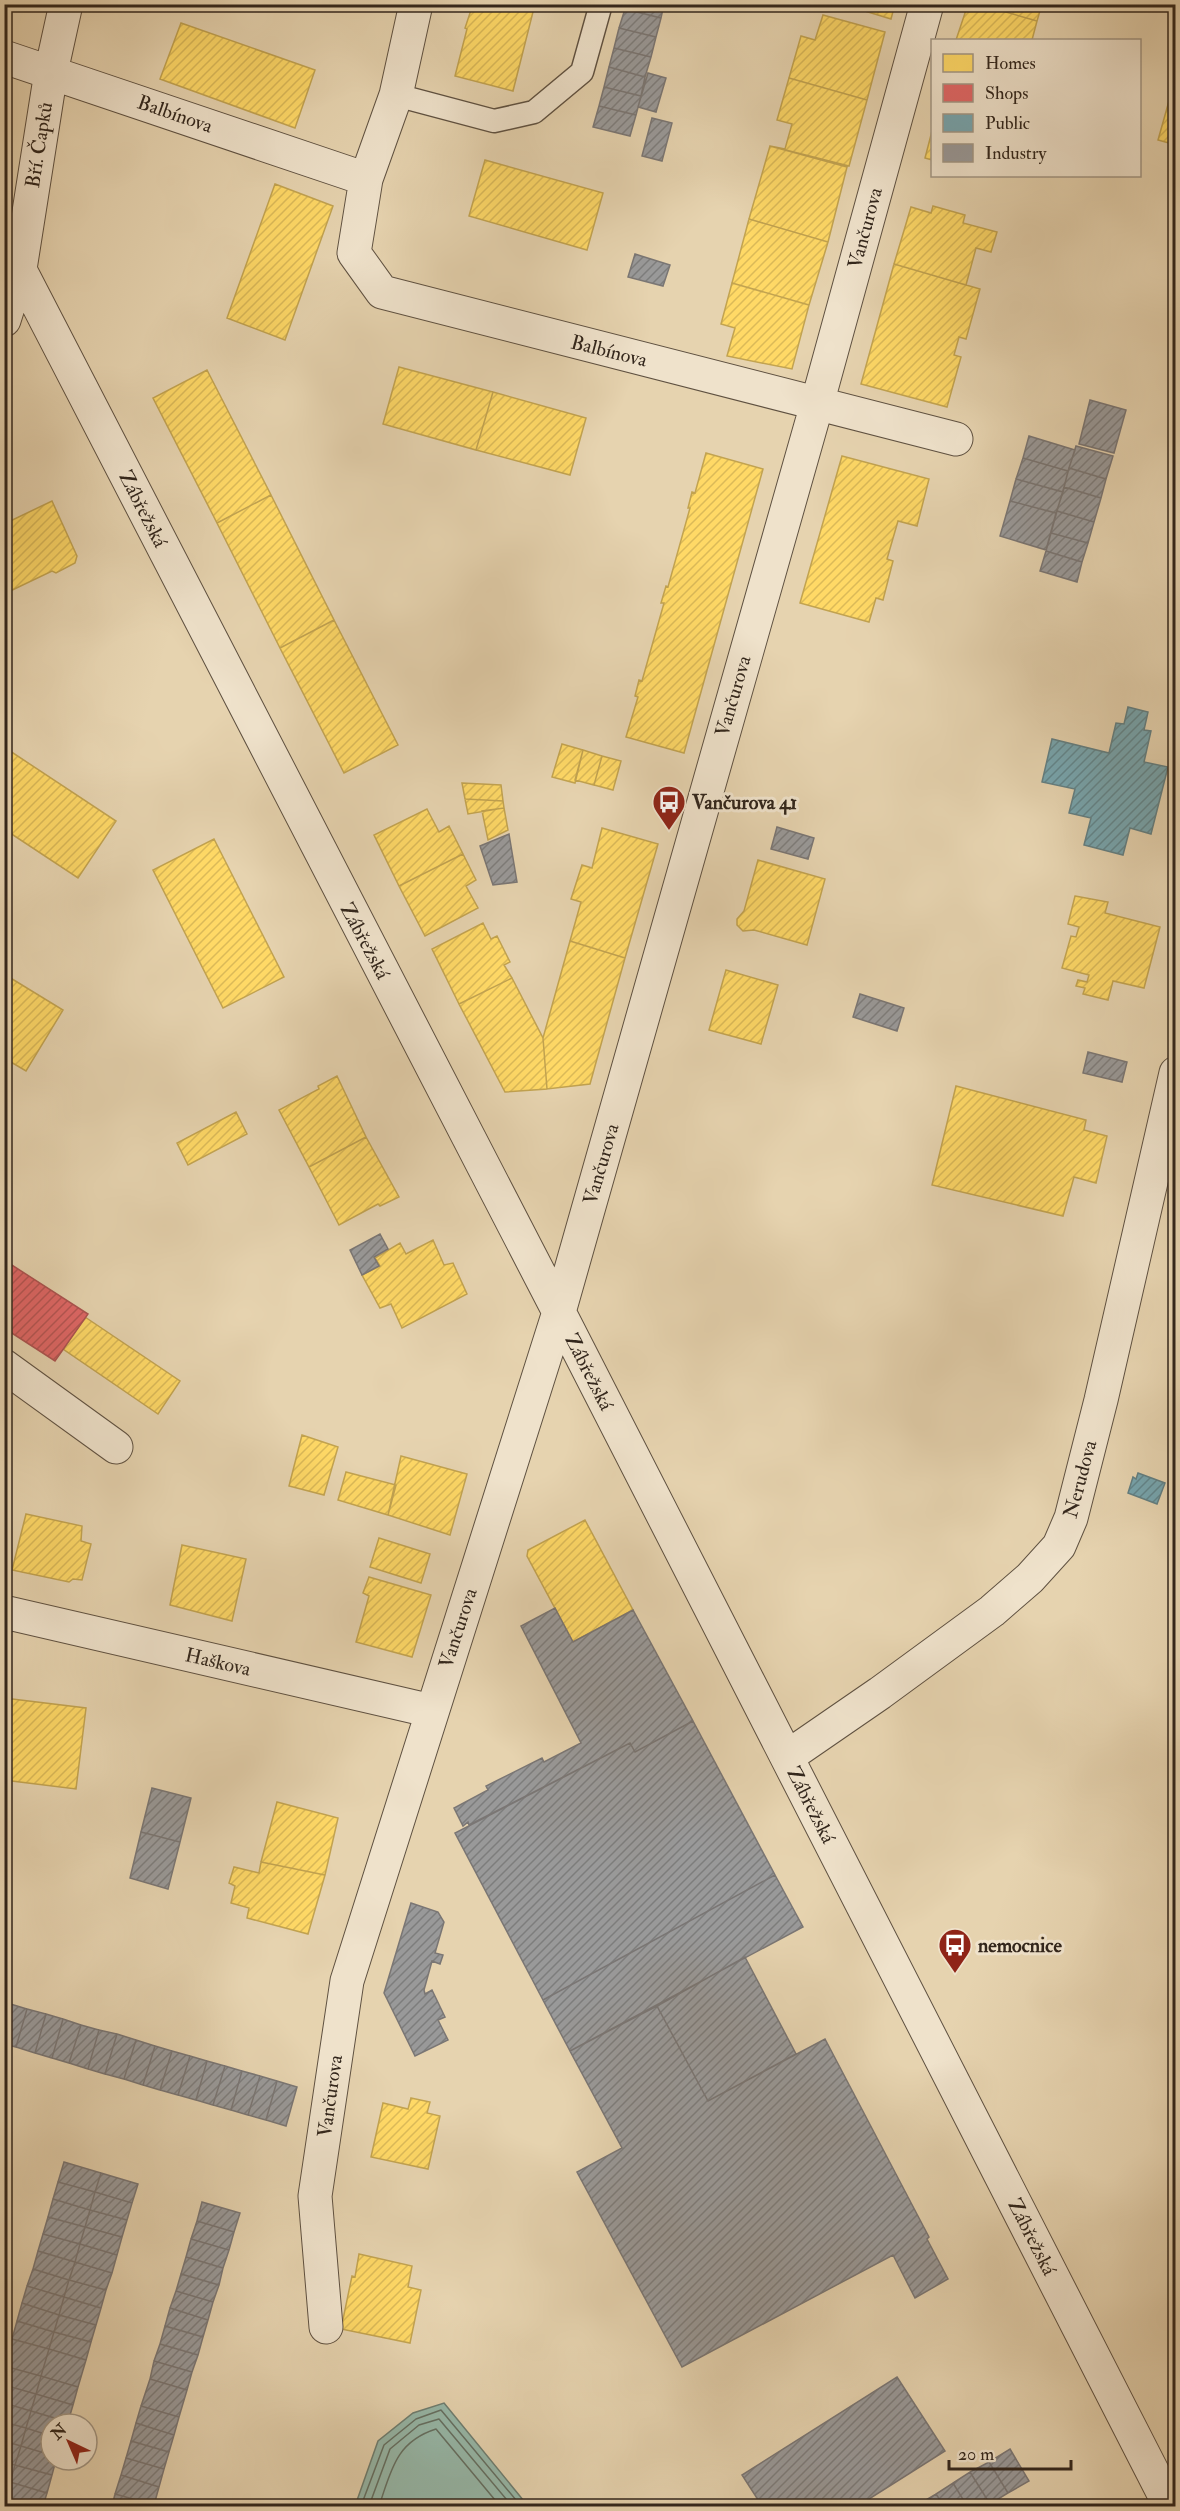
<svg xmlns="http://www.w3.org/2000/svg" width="1180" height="2511" viewBox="0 0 1180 2511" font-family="'IM FELL Double Pica',serif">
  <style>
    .water { fill: #96b8a9; stroke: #6e7e71; stroke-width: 1.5 }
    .homes { fill: url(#homes-hatch); stroke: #c2a350; stroke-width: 1.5 }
    .shops { fill: url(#shops-hatch); stroke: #ac5350; stroke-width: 1.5 }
    .public { fill: url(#public-hatch); stroke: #627f83; stroke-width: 1.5 }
    .industry { fill: url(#industry-hatch); stroke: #7a7674; stroke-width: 1.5 }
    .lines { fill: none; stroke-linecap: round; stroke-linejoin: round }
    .shore { stroke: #646f62; stroke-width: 1.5 }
    .service-casing { stroke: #5f5141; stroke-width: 25 }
    .minor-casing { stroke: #5f5141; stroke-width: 35 }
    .service { stroke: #efe2cb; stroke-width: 22 }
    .minor { stroke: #efe2cb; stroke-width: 33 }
    .labels { text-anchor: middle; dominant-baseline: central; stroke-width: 6; stroke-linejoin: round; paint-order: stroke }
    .street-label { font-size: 20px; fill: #32261c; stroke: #efe2cb }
    .poi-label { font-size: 20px; font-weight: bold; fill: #32261c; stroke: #efe2cb; text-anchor: start }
  </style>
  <defs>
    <pattern id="homes-hatch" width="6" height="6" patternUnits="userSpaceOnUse" patternTransform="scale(1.5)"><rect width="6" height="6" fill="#ffd966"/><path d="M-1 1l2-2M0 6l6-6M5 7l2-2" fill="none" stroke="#dbba58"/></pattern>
    <pattern id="shops-hatch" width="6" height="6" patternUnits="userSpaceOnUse" patternTransform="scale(1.5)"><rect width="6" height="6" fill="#e06666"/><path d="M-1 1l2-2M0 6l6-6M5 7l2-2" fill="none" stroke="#b65453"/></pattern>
    <pattern id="public-hatch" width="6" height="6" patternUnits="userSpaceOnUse" patternTransform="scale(1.5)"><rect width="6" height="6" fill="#76a5af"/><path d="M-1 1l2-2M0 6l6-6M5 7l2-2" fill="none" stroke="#61868e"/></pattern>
    <pattern id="industry-hatch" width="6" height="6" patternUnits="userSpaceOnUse" patternTransform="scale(1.5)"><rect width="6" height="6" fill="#999"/><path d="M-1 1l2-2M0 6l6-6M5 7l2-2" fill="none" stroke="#7d7d7c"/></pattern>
  </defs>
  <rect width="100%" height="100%" fill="#e6d3af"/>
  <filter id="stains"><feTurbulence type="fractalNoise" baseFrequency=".00333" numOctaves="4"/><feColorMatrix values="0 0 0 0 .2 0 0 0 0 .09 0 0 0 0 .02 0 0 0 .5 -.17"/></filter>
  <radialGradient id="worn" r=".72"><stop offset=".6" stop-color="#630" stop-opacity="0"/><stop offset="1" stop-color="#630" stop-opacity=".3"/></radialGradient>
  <path class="water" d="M444,2403L528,2506H355L378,2441L413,2413Z"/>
  <path class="homes" d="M473,4H535L513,91L455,76L467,29L465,28Z
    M842,4H895L891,19Z
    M968,4H978L1037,21L1032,40H956Z
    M978,4H1042L1037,21Z
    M823,15L885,32L867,100L789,78L801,36L815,40Z
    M181,23L315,70L295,128L160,79Z
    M1176,76V145L1158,140Z
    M789,78L867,100L849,166L770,146L785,149L792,124L777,120Z
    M932,131V160L925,158Z
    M770,146L847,167L828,242L749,219Z
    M485,160L603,193L587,250L469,216Z
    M275,184L333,206L285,340L227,318Z
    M933,206L965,215L963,223L997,232L991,252L976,248L966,285L894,264L911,207L931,213Z
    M749,219L828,242L809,305L732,283Z
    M894,264L980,289L966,339L959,337L954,355L961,357L947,407L861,384Z
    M732,283L809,305L792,369L727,356L735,328L721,324Z
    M399,367L493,392L476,450L383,424Z
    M207,370L271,495L217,523L153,398Z
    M493,392L586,418L570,475L476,450Z
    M706,453L763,469L684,753L626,737L638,697L635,696L639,680L642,681L664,603H661L666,586L668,587L690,508H688L692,492L695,493Z
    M842,456L929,479L917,526L898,521L887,559L893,561L883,600L876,598L869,622L800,603Z
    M271,495L334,620L280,648L217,523Z
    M52,501L77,556L75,563L56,573L52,571L6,593L4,556L8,554L4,547V524Z
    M334,620L398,745L344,773L280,648Z
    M562,744L583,750L575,783L552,777Z
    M4,747L116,821L78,878L4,829Z
    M583,750L602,756L594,785L575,780Z
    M602,756L621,761L613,790L594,785Z
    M462,783L501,785L503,801L465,799Z
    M465,799L503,801L504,808L468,814Z
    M504,808L508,830L488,840L482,811Z
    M427,809L439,832L449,826L463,854L399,886L374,835Z
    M602,828L658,844L625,958L570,941L581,902L571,899L582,865L592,868Z
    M214,839L284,977L223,1008L153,870Z
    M463,854L476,880L466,886L478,908L425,936L399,886Z
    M758,860L825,879L807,945L754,930L743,931L737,925V919L744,911Z
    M1075,896L1108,902L1105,913L1160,927L1144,988L1113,981L1108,1000L1083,994L1085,988L1076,986L1078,980L1087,982L1089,975L1062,968L1071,936L1076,937L1079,927L1068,924Z
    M483,923L491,939L497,936L510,962L504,965L512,978L459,1004L432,949Z
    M570,941L625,958L590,1084L547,1089L543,1038Z
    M726,970L778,985L761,1044L709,1030Z
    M4,974L63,1010L26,1071L4,1058Z
    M512,978L543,1038L547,1089L505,1092L459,1004Z
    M337,1076L366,1137L309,1167L279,1110L319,1089L318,1086Z
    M956,1086L1086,1120L1084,1130L1107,1136L1096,1183L1074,1177L1063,1216L932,1185Z
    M236,1112L247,1134L188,1165L177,1143Z
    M366,1137L399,1197L380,1206L378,1204L339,1225L309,1167Z
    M433,1240L444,1265L453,1263L467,1294L402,1328L391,1304L380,1308L362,1275L380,1266L375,1258L400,1243L406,1254Z
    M85,1317L180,1381L158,1414L63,1349Z
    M302,1435L338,1447L324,1495L289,1486Z
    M401,1456L467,1474L450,1535L388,1515Z
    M346,1472L396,1485L388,1515L338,1500Z
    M26,1514L82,1526L81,1541L91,1544L82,1580L73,1579L69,1582L12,1570Z
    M585,1520L633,1610L573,1642L527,1556L528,1550Z
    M379,1538L430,1554L421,1583L370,1567Z
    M182,1545L246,1559L232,1621L170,1605Z
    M369,1577L431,1595L412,1657L356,1642L369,1596L363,1593Z
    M4,1698L86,1708L76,1789L4,1780Z
    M277,1802L338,1818L325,1875L261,1862Z
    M261,1862L325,1875L308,1934L247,1918L249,1908L231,1903L235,1886L229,1883L234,1867L259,1873Z
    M411,2098L430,2102L427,2113L440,2116L428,2169L371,2157L383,2103L408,2109Z
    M359,2254L412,2266L408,2287L421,2290L410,2343L341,2329L352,2276L355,2277Z"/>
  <path class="shops" d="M4,1260L88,1314L55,1361L4,1328Z"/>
  <path class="public" d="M1128,707L1148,712L1144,730L1151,731L1144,762L1168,767L1151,834L1130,828L1123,855L1084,845L1091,818L1069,813L1075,789L1042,782L1052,739L1109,753L1116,723L1124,724Z
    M1138,1473L1165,1483L1157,1504L1128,1493L1133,1477L1136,1479Z"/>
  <path class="industry" d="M626,4H664L661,18L625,9Z
    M625,9L661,18L656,37L619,28Z
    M619,28L656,37L651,57L614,48Z
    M614,48L651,57L645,77L609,67Z
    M609,67L645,77L641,96L604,87Z
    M648,73L666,78L656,112L638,107Z
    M604,87L641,96L636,115L599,106Z
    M599,106L636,115L630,136L593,127Z
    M652,118L672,123L662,161L642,156Z
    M635,254L670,265L663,286L628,277Z
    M1090,400L1126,410L1114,453L1079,444Z
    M1029,436L1075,450L1068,471L1023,458Z
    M1076,446L1113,456L1106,479L1069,468Z
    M1023,458L1068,471L1063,492L1016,479Z
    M1069,468L1106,479L1101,498L1064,487Z
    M1016,479L1063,492L1056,513L1010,501Z
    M1064,487L1101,498L1094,522L1057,511Z
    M1010,501L1056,513L1046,550L1000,536Z
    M1057,511L1094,522L1088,543L1051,533Z
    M1051,533L1088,543L1082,562L1046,551Z
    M1046,551L1082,562L1077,582L1040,571Z
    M777,827L814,838L808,859L771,849Z
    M509,834L517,882L493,885L480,846Z
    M860,994L904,1008L897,1031L853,1017Z
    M1088,1052L1127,1062L1122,1082L1083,1073Z
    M380,1234L388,1249L374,1257L379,1266L362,1275L350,1250Z
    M555,1608L573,1642L633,1610L693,1721L635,1752L630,1743L469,1825L468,1822L463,1826L454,1808L488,1790L486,1786L542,1758L544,1762L581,1743L521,1626Z
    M693,1721L775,1875L543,2000L455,1833L630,1743L635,1752Z
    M152,1788L191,1798L180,1842L141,1832Z
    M141,1832L180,1842L168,1889L130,1878Z
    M775,1875L803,1927L570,2051L543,2000Z
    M411,1903L438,1912L444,1922L435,1953L443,1955L440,1964L432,1961L424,1990L425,1994L432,1990L445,2017L438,2020L448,2040L415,2056L384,1993Z
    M745,1957L796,2054L708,2101L657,2006Z
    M4,2002L27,2009L16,2047L4,2044Z
    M657,2006L708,2101L825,2039L929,2237L927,2239L948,2279L915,2298L893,2255L682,2367L577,2172L622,2148L570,2051Z
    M27,2009L46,2014L35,2053L16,2047Z
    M46,2014L63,2019L52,2058L35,2053Z
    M63,2019L81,2025L69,2063L52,2058Z
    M81,2025L99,2030L88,2069L69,2063Z
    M99,2030L117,2034L105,2074L88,2069Z
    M117,2034L136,2040L124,2079L105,2074Z
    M136,2040L155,2046L143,2085L124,2079Z
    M155,2046L172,2051L160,2090L143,2085Z
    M172,2051L190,2056L178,2095L160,2090Z
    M190,2056L207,2061L196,2100L178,2095Z
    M207,2061L225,2066L213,2105L196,2100Z
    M225,2066L242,2071L231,2110L213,2105Z
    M242,2071L260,2076L248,2115L231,2110Z
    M260,2076L277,2081L266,2120L248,2115Z
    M277,2081L297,2087L286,2126L266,2120Z
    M64,2162L101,2173L95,2192L58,2182Z
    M101,2173L138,2184L132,2203L95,2192Z
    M58,2182L95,2192L90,2210L53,2199Z
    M95,2192L132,2203L127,2220L90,2210Z
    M53,2199L90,2210L85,2227L48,2217Z
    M202,2202L240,2213L234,2232L197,2221Z
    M90,2210L127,2220L122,2237L85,2227Z
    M48,2217L85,2227L80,2244L43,2234Z
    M197,2221L234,2232L229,2250L191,2239Z
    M85,2227L122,2237L117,2255L80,2244Z
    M43,2234L80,2244L75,2262L38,2251Z
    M191,2239L229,2250L223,2268L186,2257Z
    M80,2244L117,2255L112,2273L75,2262Z
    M38,2251L75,2262L69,2280L33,2269Z
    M186,2257L223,2268L219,2285L181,2274Z
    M75,2262L112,2273L106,2290L69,2280Z
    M33,2269L69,2280L64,2297L27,2286Z
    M181,2274L219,2285L213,2302L176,2291Z
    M69,2280L106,2290L101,2308L64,2297Z
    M27,2286L64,2297L59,2315L22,2303Z
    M176,2291L213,2302L208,2320L170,2308Z
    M64,2297L101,2308L96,2325L59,2315Z
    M22,2303L59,2315L54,2332L17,2321Z
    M170,2308L208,2320L203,2337L165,2326Z
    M59,2315L96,2325L91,2342L54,2332Z
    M17,2321L54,2332L49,2349L12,2339Z
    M165,2326L203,2337L198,2355L160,2344Z
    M54,2332L91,2342L86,2360L49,2349Z
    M12,2339L49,2349L41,2376L4,2366Z
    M160,2344L198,2355L192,2372L154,2361Z
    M49,2349L86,2360L78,2387L41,2376Z
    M154,2361L192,2372L187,2390L150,2379Z
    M4,2366L41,2376L36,2394L4,2385Z
    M41,2376L78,2387L73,2405L36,2394Z
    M897,2377L945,2451L858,2506H762L742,2475Z
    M150,2379L187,2390L179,2417L141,2406Z
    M4,2385L36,2394L31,2411L4,2403Z
    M36,2394L73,2405L68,2422L31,2411Z
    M4,2403L31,2411L26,2428L4,2422Z
    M141,2406L179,2417L174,2435L136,2423Z
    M31,2411L68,2422L67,2424H51V2436L26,2428Z
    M4,2422L26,2428L21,2446L4,2441Z
    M136,2423L174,2435L169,2452L131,2441Z
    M26,2428L51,2436V2455L21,2446Z
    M4,2441L21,2446L15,2465L4,2462Z
    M131,2441L169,2452L164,2469L126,2458Z
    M21,2446L51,2455V2460H56L52,2475L15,2465Z
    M1010,2449L1029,2481L1008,2493L989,2462Z
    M126,2458L164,2469L159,2487L121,2475Z
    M4,2462L15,2465L10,2482L4,2480Z
    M989,2462L1008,2493L990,2504L970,2472Z
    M15,2465L52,2475L47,2493L10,2482Z
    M970,2472L990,2504L986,2506H967L953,2483Z
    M121,2475L159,2487L154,2505L115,2494Z
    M10,2482L47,2493L43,2506H32L5,2499Z
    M953,2483L967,2506H944L936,2494Z
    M115,2494L154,2505V2506H112Z
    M936,2494L944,2506H920L919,2504Z
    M5,2499L32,2506H4Z"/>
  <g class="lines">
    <path class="shore" d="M361,2506L384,2445L416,2419L441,2410L521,2506
      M369,2506L390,2449L419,2425L439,2419L512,2506
      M379,2506C391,2472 395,2442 436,2429L500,2506"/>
    <defs>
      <path id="service" d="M396,95L494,121L534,112L582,72L601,4"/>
      <path id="minor" d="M416,4L396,95L366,179L354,253L382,292L956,439
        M4,57L366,179
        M4,239L559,1312L1170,2506
        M4,320L20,269L51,72L66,4
        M4,1366L116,1447
        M4,1612L432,1711
        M787,1757L880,1693L992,1611L1030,1578L1059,1546L1071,1518L1101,1400L1176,1073
        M326,2327L315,2196L347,1981L559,1312L817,404L927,4"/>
    </defs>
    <use href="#service" class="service-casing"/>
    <use href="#minor" class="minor-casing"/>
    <use href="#service" class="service"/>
    <use href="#minor" class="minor"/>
  </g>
  <defs>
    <symbol id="bus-pin" viewBox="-11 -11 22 30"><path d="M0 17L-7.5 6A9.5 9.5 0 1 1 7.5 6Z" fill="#8f2418" stroke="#efe2cb"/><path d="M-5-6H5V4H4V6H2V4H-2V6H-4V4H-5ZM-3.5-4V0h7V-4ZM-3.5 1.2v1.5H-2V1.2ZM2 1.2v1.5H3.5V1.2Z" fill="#fff"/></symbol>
  </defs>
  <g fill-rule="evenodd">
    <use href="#bus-pin" x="650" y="783" width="38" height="52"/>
    <use href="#bus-pin" x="936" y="1926" width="38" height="52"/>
  </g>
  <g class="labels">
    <g class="street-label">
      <text transform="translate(175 114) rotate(19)">Balbínova</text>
      <text transform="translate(39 145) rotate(-81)">Bří. Čapků</text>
      <text transform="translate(865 228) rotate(-75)">Vančurova</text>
      <text transform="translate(609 351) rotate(14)">Balbínova</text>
      <text transform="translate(143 509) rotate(63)">Zábřežská</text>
      <text transform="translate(733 696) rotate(-74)">Vančurova</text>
      <text transform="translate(365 941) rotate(62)">Zábřežská</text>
      <text transform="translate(601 1164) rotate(-74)">Vančurova</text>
      <text transform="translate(589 1372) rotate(63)">Zábřežská</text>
      <text transform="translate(1080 1479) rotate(-75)">Nerudova</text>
      <text transform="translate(458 1628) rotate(-72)">Vančurova</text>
      <text transform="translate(218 1662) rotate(13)">Haškova</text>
      <text transform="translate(811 1805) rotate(63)">Zábřežská</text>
      <text transform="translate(330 2096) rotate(-82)">Vančurova</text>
      <text transform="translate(1032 2237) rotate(63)">Zábřežská</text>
    </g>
    <g class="poi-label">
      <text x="692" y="802">Vančurova 41</text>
      <text x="978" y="1945">nemocnice</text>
    </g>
  </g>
  <rect width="1180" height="2511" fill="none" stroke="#e6d3af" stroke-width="24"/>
  <rect x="6" y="6" width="1168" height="2499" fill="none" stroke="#32261c" stroke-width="3"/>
  <rect x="12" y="12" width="1156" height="2487" fill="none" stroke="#32261c" stroke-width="1.5"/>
  <rect x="931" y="39" width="210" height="138" fill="#efe2cb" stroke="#a39785" stroke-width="1.5"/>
  <rect x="943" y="54" width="30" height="18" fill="#ffd966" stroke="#a39785" stroke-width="1.5"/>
  <text x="985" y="69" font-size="18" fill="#32261c">Homes</text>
  <rect x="943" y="84" width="30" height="18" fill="#e06666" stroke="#a39785" stroke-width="1.5"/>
  <text x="985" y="99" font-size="18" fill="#32261c">Shops</text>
  <rect x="943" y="114" width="30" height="18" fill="#76a5af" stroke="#a39785" stroke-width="1.5"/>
  <text x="985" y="129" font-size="18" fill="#32261c">Public</text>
  <rect x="943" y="144" width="30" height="18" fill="#999999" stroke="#a39785" stroke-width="1.5"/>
  <text x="985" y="159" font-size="18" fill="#32261c">Industry</text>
  <g transform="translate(69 2442) rotate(316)"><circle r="28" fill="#efe2cb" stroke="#a39785" stroke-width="1.5"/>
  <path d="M0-4.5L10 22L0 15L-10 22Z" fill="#8f2418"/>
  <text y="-9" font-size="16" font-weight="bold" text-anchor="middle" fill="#32261c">N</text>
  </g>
  <path d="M949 2460v9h122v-9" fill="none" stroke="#32261c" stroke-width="3"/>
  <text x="958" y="2460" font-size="18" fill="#32261c" stroke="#efe2cb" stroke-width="4.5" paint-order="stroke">20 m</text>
  <rect width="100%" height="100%" filter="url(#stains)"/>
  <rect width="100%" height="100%" fill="url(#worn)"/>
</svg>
